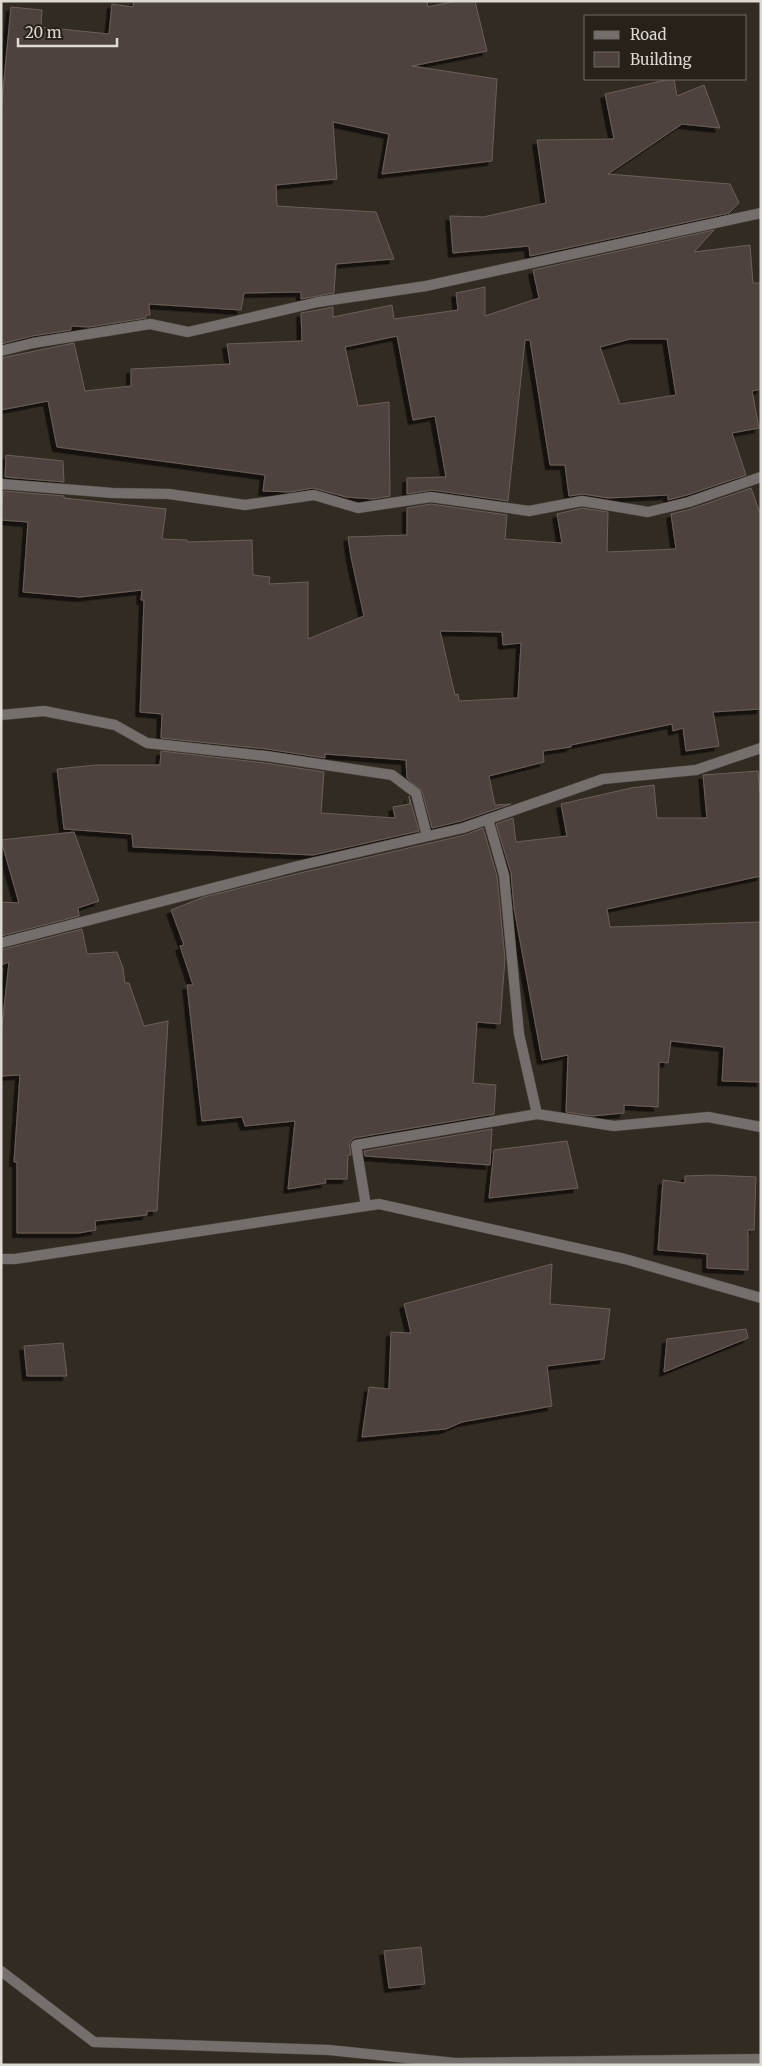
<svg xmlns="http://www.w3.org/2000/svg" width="762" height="2066" viewBox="0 0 762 2066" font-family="Merriweather,serif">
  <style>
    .building { fill: #4d423d; stroke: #6b5f59; fill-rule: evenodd; filter: url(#shadow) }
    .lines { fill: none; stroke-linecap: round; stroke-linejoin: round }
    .street-casing { stroke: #4d473e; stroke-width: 11 }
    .street { stroke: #746e6d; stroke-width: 10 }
  </style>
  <defs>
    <filter id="shadow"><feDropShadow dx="-4.5" dy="4.5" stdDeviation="0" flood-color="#0009"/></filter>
  </defs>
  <rect width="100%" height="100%" fill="#322b22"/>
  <path class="building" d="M134,1H427L428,7L456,1H475L487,51L412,66L497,79L492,161L382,174L389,134L333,122L337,179L276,185L277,206L376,212L394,259L336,264L334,293L301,299V292L244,293L241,310L149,304L150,315H146V318L89,327L71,326V330L32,336L1,344V111L11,7L42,10L41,27L109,34L112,4L133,7Z
    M670,79H674L677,96L704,85L720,128L682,124L608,174L730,184L739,203L729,213L530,256L529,246L453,253L450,216L483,217L546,203L537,140L614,139L605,94Z
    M714,230L694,252L750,245L753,283H761V389L752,391L759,428L732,433L746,475L687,495L668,500V495L608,498L583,494L569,496L565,465H550L530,340H525L508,501L432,490L407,494V478L446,477L435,416L413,420L397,336L345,347L358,406L389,402L390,496L373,499L346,497L313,488L290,492L263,491L265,475L57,447L48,401L1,410V358L74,343L85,391L131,386V369L230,364L227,344L302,341L301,313L333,307V317L392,305L394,319L458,310L456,293L485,287V316L539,298L533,270ZM630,339H667L676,395L620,404L600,347Z
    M6,455L63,461L64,482L5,477Z
    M751,488L761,516V709L713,712L719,746L686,751L683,728L673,731L672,724L571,745V747L543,751L544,762L489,776L495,805L511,804L461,821L432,828L422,791L407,778L406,760L325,754V758L267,749L161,738L162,714L140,712L144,600H141L142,590L80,597L23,592L28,522L1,520L3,491L64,496V498L166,509L162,539L187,540V542L252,540L253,575L270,577L269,584L308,582V639L364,616L351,557L348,537L407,535V508L431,504L507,515L505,539L562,543L557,514L582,508L608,512L607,552L676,549L671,514L691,509ZM440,631L502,632L503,645L521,643L518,698L459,701L458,694L455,695Z
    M161,751L265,763L324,772L321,813L395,818L393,807L410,804L409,796L419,831L313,855L133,847L132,834L64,829L57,769L96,765H160Z
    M758,771L761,801V876L607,909L610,927L761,922V1082L722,1081L724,1047L671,1041L668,1063L659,1062L658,1107L624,1105V1113L592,1116L566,1112L568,1055L542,1060L514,908L511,873L496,824L513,818L516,842L567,836L561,804L631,788L654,785L657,818H707L703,775Z
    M483,828L497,876L505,959L500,1024L477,1022L473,1083L496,1085L494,1114L354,1138L349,1143L351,1155H348L347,1179H325L326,1183L288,1189L295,1121L245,1126L242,1117L202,1121L187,985H193L180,946L184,945L171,910L204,897L300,873L465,835Z
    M74,832L99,901L78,908L79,916L1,936V902L19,903L1,840Z
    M82,929L87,954L117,952L123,968L125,983H129L144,1026L168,1021L157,1211H147V1215L95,1221L96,1230L79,1233H17V1162H14L20,1075L1,1076V1036L9,962L1,965V950Z
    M492,1129L490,1165L365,1156L364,1151Z
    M567,1141L578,1188L489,1198L494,1150Z
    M712,1175L756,1177L754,1230H748V1270L707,1268V1254L658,1250L663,1180L685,1183V1176Z
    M552,1264L550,1304L610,1309L604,1359L547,1366L552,1406L462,1422L446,1429L362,1437L369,1387L389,1389L391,1332L411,1333L404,1304Z
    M746,1329L748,1338L664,1372L667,1339Z
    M63,1343L67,1376H27L24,1346Z
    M421,1947L425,1984L389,1988L384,1951Z"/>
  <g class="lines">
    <defs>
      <path id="street" d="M1,351L33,343L150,324L188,332L318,302L426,286L761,213
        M1,484L113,493L169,494L245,505L314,495L358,508L431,497L529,511L582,501L648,512L689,502L761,477
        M1,715L44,711L115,725L147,743L266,756L392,775L416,793L427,836
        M488,819L504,875L519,1034L537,1114
        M1,943L298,866L463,828L603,779L696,770L761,748
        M366,1206L356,1145L537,1114L614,1126L708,1117L761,1127
        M1,1259H15L379,1204L625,1259L761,1298
        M1,1971L94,2042L329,2050L455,2063L761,2059"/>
    </defs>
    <use href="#street" class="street-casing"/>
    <use href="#street" class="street"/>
  </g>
  <rect width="762" height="2066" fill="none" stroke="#ddd9d3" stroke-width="5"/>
  <rect x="584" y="15" width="162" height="65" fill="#282119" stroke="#706b63"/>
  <rect x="594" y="31" width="25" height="8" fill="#746e6d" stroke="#706b63"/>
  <text x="630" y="40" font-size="15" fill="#ddd9d3">Road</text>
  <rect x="594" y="52" width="25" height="15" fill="#4d423d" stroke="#706b63"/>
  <text x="630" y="65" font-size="15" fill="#ddd9d3">Building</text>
  <path d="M18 38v8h99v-8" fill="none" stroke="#ddd9d3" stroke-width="2.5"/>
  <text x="25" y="38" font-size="15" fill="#ddd9d3" stroke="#282119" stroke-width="4" paint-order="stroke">20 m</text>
</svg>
